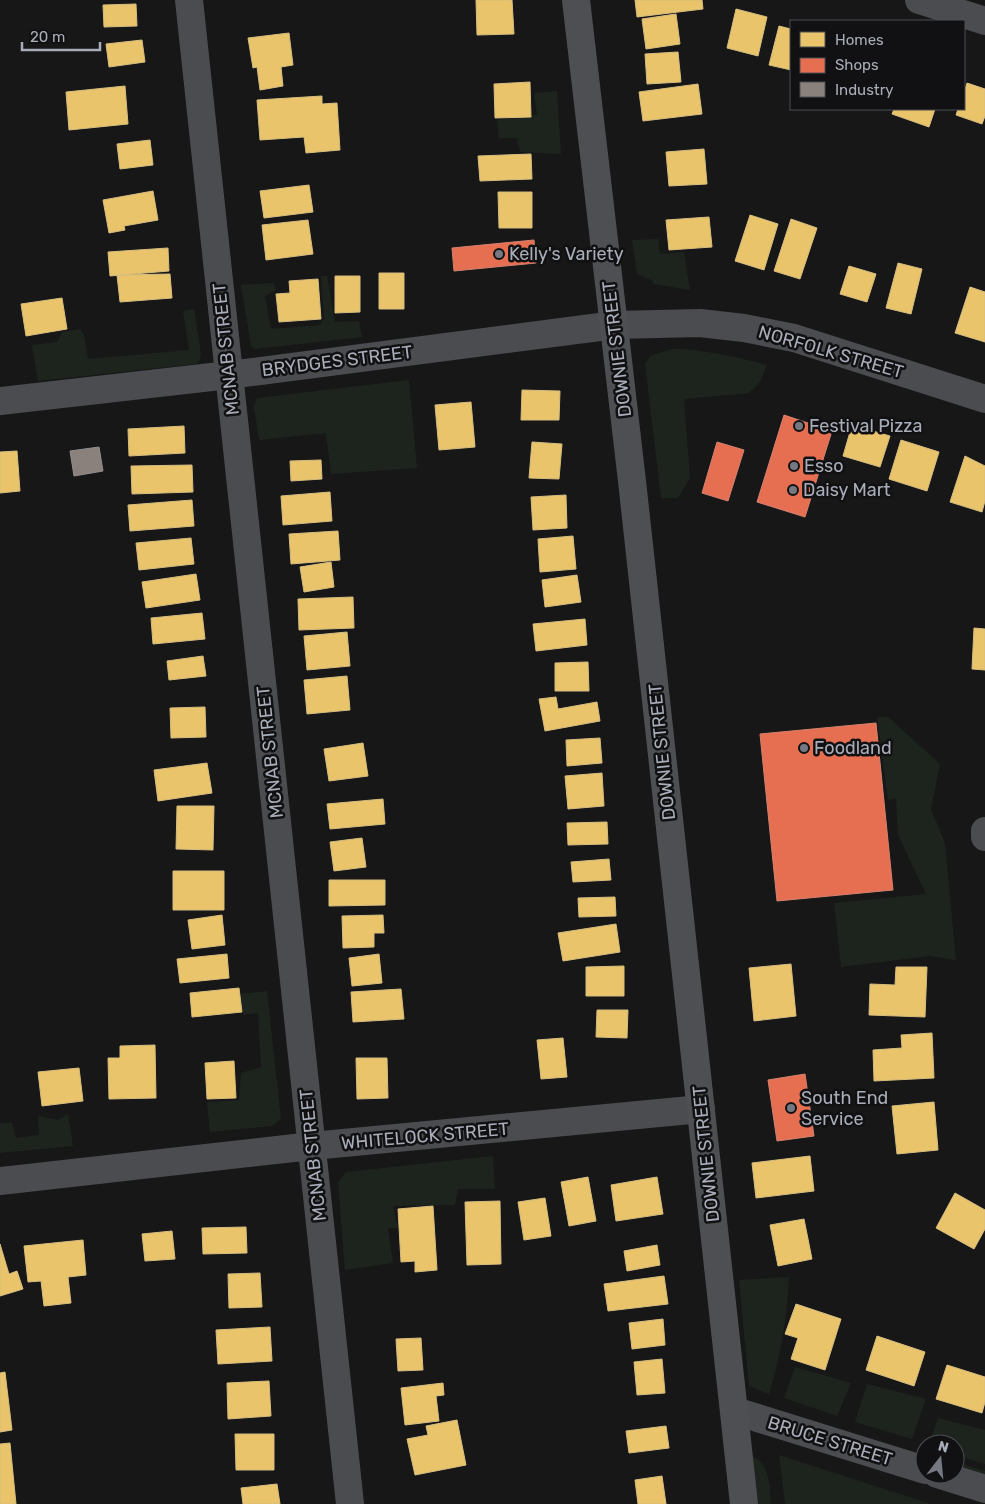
<svg xmlns="http://www.w3.org/2000/svg" width="985" height="1504" viewBox="0 0 985 1504" font-family="Rubik,sans-serif">
  <style>
    .green { fill: #1d241e }
    .homes { fill: #e9c46a; stroke: #d6bd81 }
    .shops { fill: #e76f51; stroke: #d48270 }
    .industry { fill: #8a817c; stroke: #938e8e }
    .lines { fill: none; stroke-linecap: round; stroke-linejoin: round }
    .minor { stroke: #4b4c50; stroke-width: 28 }
    .major { stroke: #4d4f52; stroke-width: 28 }
    .poi-dot { fill: #757880; stroke: #111113; stroke-width: 2 }
    .labels { text-anchor: middle; dominant-baseline: central; stroke-width: 5; stroke-linejoin: round; paint-order: stroke }
    .poi-label { font-size: 18px; fill: #a8adb8; stroke: #111113; text-anchor: start }
    .street-label { font-size: 18px; fill: #a8adb8; stroke: #111113 }
  </style>
  <rect width="100%" height="100%" fill="#171717"/>
  <path class="green" d="M557,91L561,154L520,152L517,138H499L497,120L537,115L534,93Z
    M658,239L660,254L684,252L690,290L653,284V281L637,274L632,240Z
    M321,276H327L335,322L359,321L362,337L255,349L251,346L241,285L274,283L276,290L265,296L271,329L320,325L324,318Z
    M194,309L201,354L200,360L196,364L38,381L32,345L57,342L62,332L80,329L84,335L88,359L189,350L183,311Z
    M672,349C703,349 737,357 767,365L760,382L749,393L684,399L690,478L678,498H661L645,364L650,356Z
    M409,380L417,468L331,474L326,433L259,440L254,406L257,398Z
    M877,717H888L940,764L931,809L945,843L956,960L930,956L841,967L834,903L926,894L898,835L896,798L888,800Z
    M267,991L281,1119L272,1126L210,1132L207,1102L239,1100L241,1073L261,1067L258,1013L243,1015L241,994Z
    M68,1114L73,1146L0,1153V1123H12L16,1138L39,1135L38,1116L58,1120Z
    M493,1156L495,1189H458L455,1205L393,1206L398,1228H388L393,1263L345,1270L338,1182L346,1172Z
    M789,1277C787,1318 781,1355 769,1394L749,1386L739,1280Z
    M795,1367L851,1383L837,1416L784,1398Z
    M867,1384L926,1399L912,1439L855,1422Z
    M938,1418L985,1430V1464L955,1455V1444H929Z
    M779,1455L931,1504H785Z
    M750,1456C771,1462 769,1486 771,1504H752Z
    M955,1462L985,1471V1481L955,1472Z"/>
  <path class="homes" d="M476,0H512L514,34L477,35Z
    M635,0H702L703,9L637,17Z
    M136,4L137,26L104,27L103,5Z
    M736,9L767,17L758,56L727,48Z
    M676,14L680,44L646,49L642,19Z
    M779,26L791,29V70L769,65Z
    M289,33L293,65L281,67L283,86L260,90L257,67L253,68L248,38Z
    M142,40L145,62L109,67L106,44Z
    M678,52L681,82L647,84L645,54Z
    M530,82L531,117L495,118L494,84Z
    M967,83L985,89V116L982,124L956,115L958,109H964V92Z
    M698,84L702,114L643,121L639,92Z
    M125,86L128,124L69,130L66,92Z
    M322,96V104L337,103L340,150L306,153L304,137L260,140L257,100Z
    M894,109H935L929,127L892,114Z
    M150,140L153,165L120,169L117,144Z
    M704,149L707,184L669,186L666,152Z
    M531,154L532,179L480,181L478,156Z
    M309,185L313,212L264,218L260,191Z
    M153,191L158,220L124,226L125,230L109,233L103,200Z
    M498,192H532V228H499Z
    M750,215L778,224L764,270L735,261Z
    M709,217L712,247L669,250L666,220Z
    M791,219L817,228L800,279L774,271Z
    M308,220L313,254L266,260L262,225Z
    M168,248L169,271L110,276L108,252Z
    M898,263L922,269L911,314L886,308Z
    M849,266L876,274L867,302L840,294Z
    M379,273H404V309H379Z
    M170,274L172,298L120,302L117,275Z
    M335,276H360V312L335,313Z
    M318,279L321,319L279,322L276,294L290,293L289,281Z
    M970,287L985,292V342L955,333Z
    M62,298L67,329L26,336L21,304Z
    M522,390L560,391L559,420H521Z
    M471,402L475,447L439,450L435,405Z
    M852,425L890,436L880,467L843,456Z
    M184,426L185,453L129,456L128,429Z
    M901,440L939,452L927,491L889,479Z
    M532,442L562,444L559,479L529,478Z
    M17,451L20,491L0,493V452Z
    M965,456L985,466V501L982,512L950,502Z
    M321,460L322,479L291,481L290,461Z
    M192,465L193,492L132,494L131,466Z
    M330,492L332,521L283,525L281,496Z
    M566,495L567,528L533,530L531,497Z
    M192,500L194,526L130,531L128,505Z
    M338,531L340,560L291,564L289,534Z
    M573,536L576,569L540,572L538,539Z
    M191,538L194,564L139,570L136,543Z
    M331,562L334,587L304,592L300,567Z
    M196,574L200,600L146,608L142,582Z
    M577,575L581,602L545,607L542,580Z
    M353,597L354,628L299,630L298,599Z
    M202,613L205,639L153,644L151,618Z
    M585,619L587,645L536,651L533,624Z
    M974,628L985,629V670L972,669Z
    M347,632L350,666L307,670L304,636Z
    M203,656L206,676L169,680L167,661Z
    M588,662L589,691H555V663Z
    M347,676L350,710L307,714L304,680Z
    M556,697L558,709L597,702L600,721L545,731L539,699Z
    M205,707L206,737L171,738L170,708Z
    M600,738L602,763L567,766L566,740Z
    M363,743L368,776L329,781L324,749Z
    M207,763L212,793L158,801L154,770Z
    M602,773L604,806L568,809L565,776Z
    M383,799L385,824L330,829L327,804Z
    M177,806H214L213,850L176,849Z
    M607,822L608,844L568,845L567,823Z
    M362,838L366,867L334,871L330,842Z
    M609,859L611,880L573,882L571,862Z
    M173,871H224V910H173Z
    M329,880H385V905L329,906Z
    M615,897L616,916L579,917L578,898Z
    M222,915L225,945L192,949L188,920Z
    M383,915L384,933H374V947L343,948L342,916Z
    M616,924L620,952L563,961L558,933Z
    M227,954L229,978L180,983L177,959Z
    M379,954L382,983L352,986L349,958Z
    M791,964L796,1016L754,1021L749,968Z
    M624,966V996H586V967Z
    M896,967H927L925,1017L869,1015L870,984L895,985Z
    M239,988L242,1012L192,1017L190,993Z
    M401,989L404,1019L353,1022L351,992Z
    M597,1010H628L627,1038L596,1037Z
    M932,1033L934,1078L874,1081L873,1050L902,1048L901,1035Z
    M563,1038L567,1077L541,1079L537,1040Z
    M155,1045L156,1098L109,1099L108,1058H120V1046Z
    M356,1058H387L388,1098L357,1099Z
    M234,1061L236,1098L207,1099L205,1063Z
    M79,1068L83,1101L42,1106L38,1072Z
    M934,1102L938,1150L897,1154L892,1106Z
    M810,1156L814,1191L756,1198L752,1163Z
    M588,1177L596,1221L569,1226L561,1182Z
    M657,1177L663,1214L616,1221L611,1185Z
    M955,1193L985,1210V1229L974,1249L936,1228Z
    M545,1198L551,1236L524,1240L518,1202Z
    M500,1201L501,1264L467,1265L465,1202Z
    M433,1206L437,1270L415,1272V1261L401,1262L398,1209Z
    M804,1219L812,1259L778,1266L770,1225Z
    M246,1227L247,1253L203,1254L202,1228Z
    M172,1231L175,1259L145,1261L142,1234Z
    M83,1240L86,1275L68,1277L71,1303L44,1306L41,1281L28,1282L24,1246Z
    M0,1244L9,1274L17,1271L23,1289L0,1296Z
    M657,1245L660,1265L627,1271L624,1251Z
    M260,1273L262,1307L229,1308L228,1274Z
    M664,1276L668,1304L608,1311L604,1284Z
    M796,1304L841,1319L825,1370L791,1359L798,1338L785,1334Z
    M663,1319L665,1345L632,1349L629,1323Z
    M270,1327L272,1361L218,1364L216,1330Z
    M877,1336L925,1352L914,1386L866,1370Z
    M421,1338L423,1370L398,1371L396,1339Z
    M662,1359L665,1393L637,1395L634,1362Z
    M947,1365L985,1377V1402L982,1413L936,1399Z
    M5,1372L12,1430L0,1432V1373Z
    M269,1381L271,1416L228,1419L227,1383Z
    M443,1383L444,1395L436,1396L439,1421L405,1425L401,1388Z
    M457,1420L466,1465L415,1475L407,1439L428,1435L426,1426Z
    M666,1426L669,1448L629,1453L626,1431Z
    M235,1434H274V1470H236Z
    M10,1443L16,1504H0V1444Z
    M662,1476L666,1504H638L635,1480Z
    M277,1484L280,1504H243L241,1488Z"/>
  <path class="shops" d="M534,240L536,263L454,271L452,248Z
    M784,415L832,431L805,517L757,502Z
    M717,442L744,450L728,501L702,493Z
    M876,723L893,890L777,901L760,734Z
    M805,1074L814,1136L777,1141L768,1080Z"/>
  <path class="industry" d="M99,447L103,471L74,476L70,451Z"/>
  <g class="lines">
    <path class="minor" d="M189,0L350,1504
      M919,0L985,21
      M0,401L229,375L615,325L700,323L744,328L794,338L985,399
      M985,831V837
      M0,1181L312,1146L701,1109
      M735,1411L925,1470
      M937,1474L985,1489"/>
    <path class="major" d="M576,0L632,481L744,1504"/>
  </g>
  <g class="poi-dot">
    <circle cx="499" cy="254" r="5"/>
    <circle cx="799" cy="426" r="5"/>
    <circle cx="794" cy="466" r="5"/>
    <circle cx="793" cy="490" r="5"/>
    <circle cx="804" cy="748" r="5"/>
    <circle cx="791" cy="1108" r="5"/>
  </g>
  <g class="labels">
    <g class="poi-label">
      <text x="509" y="254">Kelly's Variety</text>
      <text x="809" y="426">Festival Pizza</text>
      <text x="804" y="466">Esso</text>
      <text x="803" y="490">Daisy Mart</text>
      <text x="814" y="748">Foodland</text>
      <text x="801" y="1098">South End<tspan x="801" dy="21">Service</tspan></text>
    </g>
    <g class="street-label">
      <text transform="translate(226 349) rotate(-96)">MCNAB STREET</text>
      <text transform="translate(617 349) rotate(-97)">DOWNIE STREET</text>
      <text transform="translate(831 352) rotate(16)">NORFOLK STREET</text>
      <text transform="translate(337 361) rotate(-7)">BRYDGES STREET</text>
      <text transform="translate(270 752) rotate(-96)">MCNAB STREET</text>
      <text transform="translate(662 752) rotate(-96)">DOWNIE STREET</text>
      <text transform="translate(425 1136) rotate(-5)">WHITELOCK STREET</text>
      <text transform="translate(706 1154) rotate(-96)">DOWNIE STREET</text>
      <text transform="translate(313 1155) rotate(-96)">MCNAB STREET</text>
      <text transform="translate(830 1441) rotate(17)">BRUCE STREET</text>
    </g>
  </g>
  <rect x="790" y="20" width="175" height="90" fill="#111113" stroke="#4d4f55"/>
  <rect x="800" y="32" width="25" height="15" fill="#e9c46a" stroke="#4d4f55"/>
  <text x="835" y="45" font-size="15" fill="#a8adb8">Homes</text>
  <rect x="800" y="58" width="25" height="15" fill="#e76f51" stroke="#4d4f55"/>
  <text x="835" y="70" font-size="15" fill="#a8adb8">Shops</text>
  <rect x="800" y="82" width="25" height="15" fill="#8a817c" stroke="#4d4f55"/>
  <text x="835" y="95" font-size="15" fill="#a8adb8">Industry</text>
  <g transform="translate(940 1459) rotate(16)"><circle r="24" fill="#111113" stroke="#4d4f55"/>
  <path d="M0-4L9 19L0 12L-9 19Z" fill="#757880"/>
  <text y="-8" font-size="14" font-weight="bold" text-anchor="middle" fill="#a8adb8">N</text>
  </g>
  <path d="M22 42v8h78v-8" fill="none" stroke="#a8adb8" stroke-width="2.5"/>
  <text x="30" y="42" font-size="15" fill="#a8adb8" stroke="#111113" stroke-width="4" paint-order="stroke">20 m</text>
</svg>
